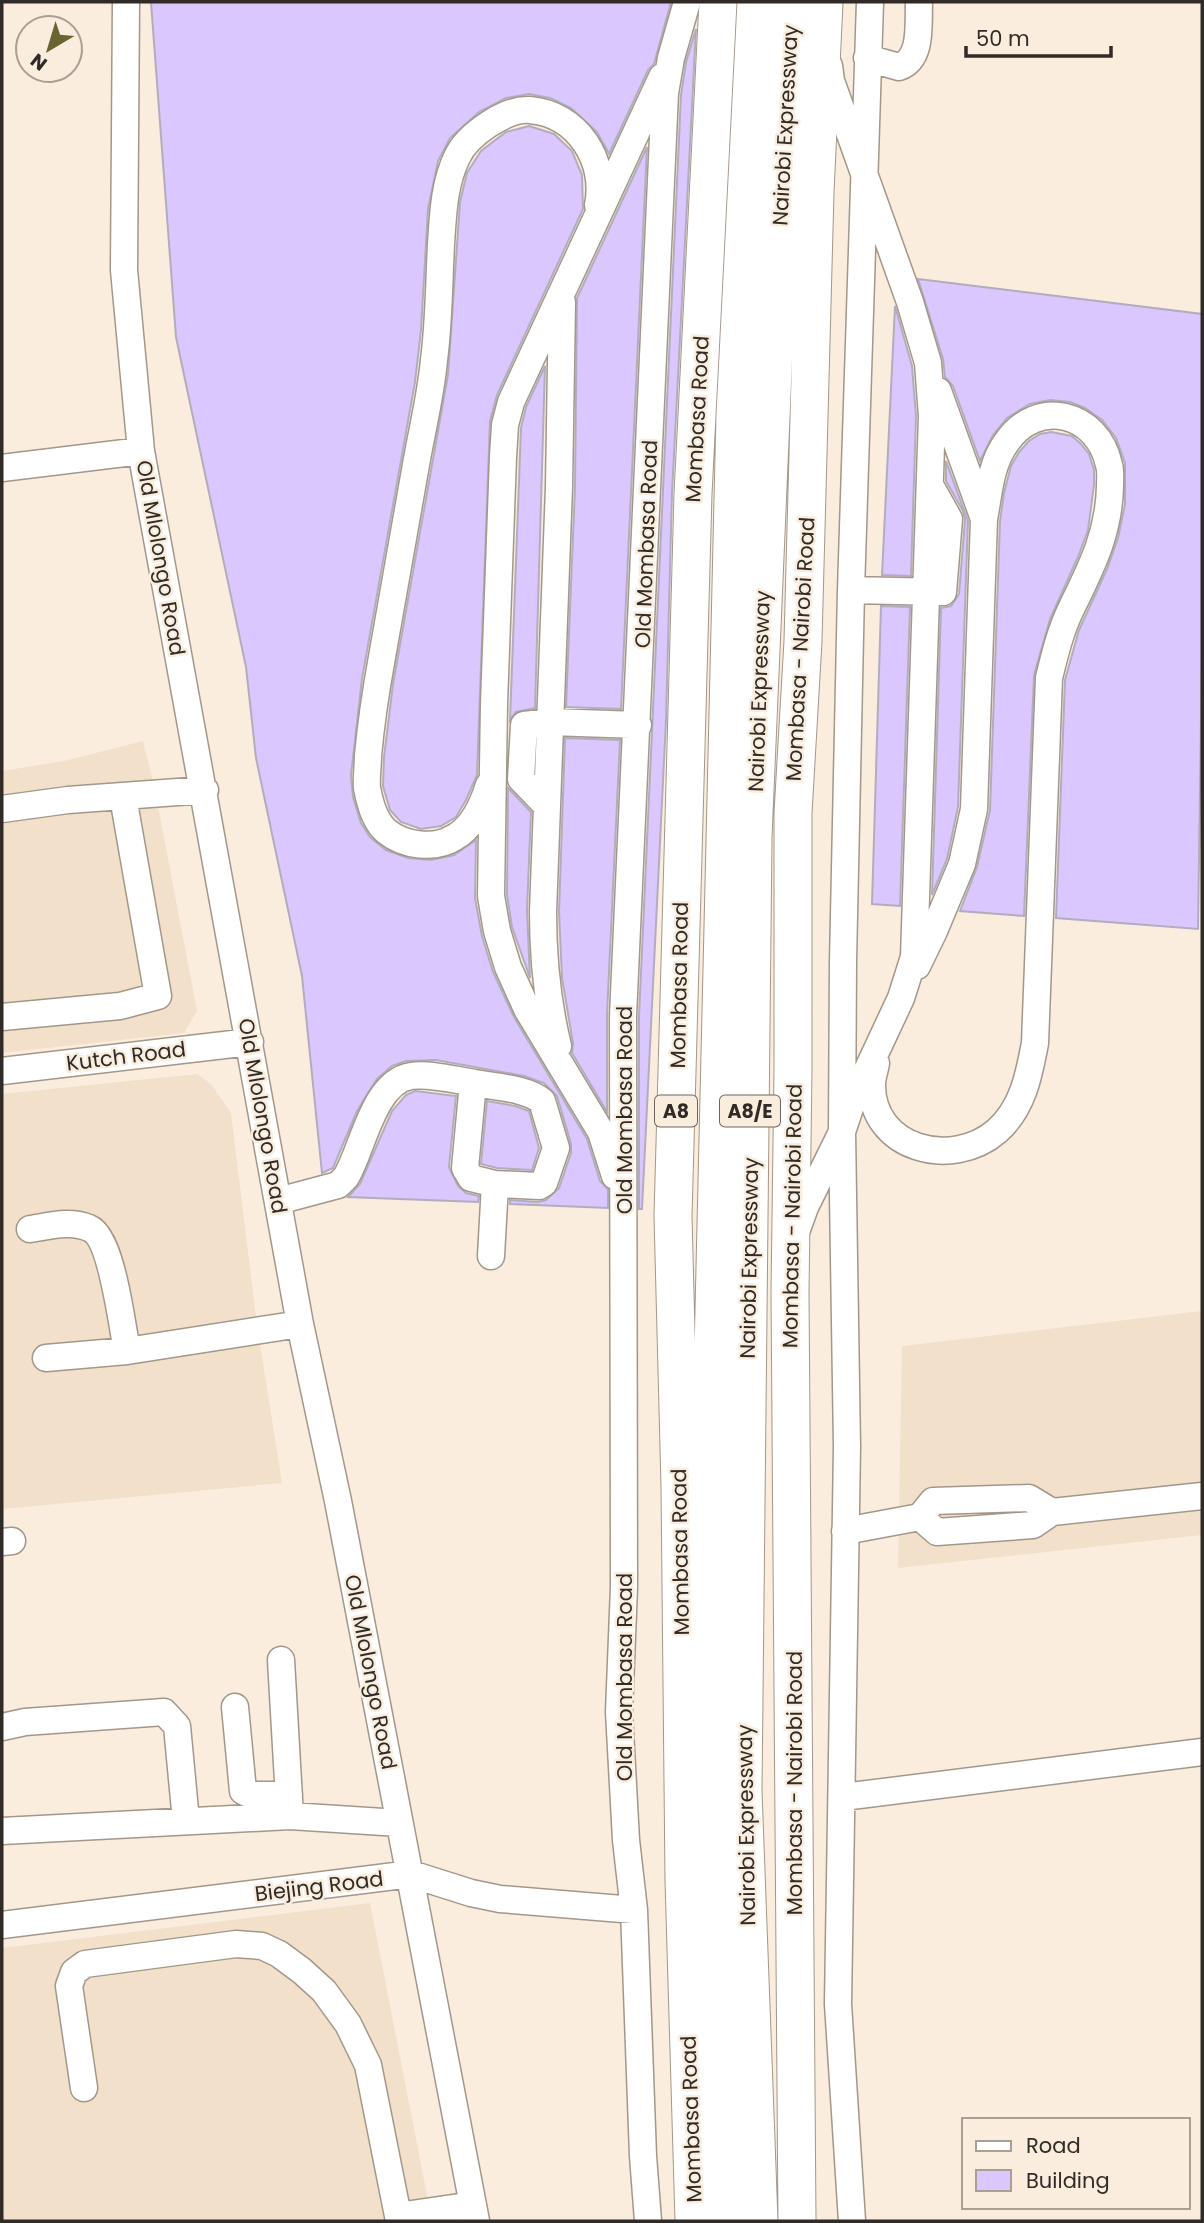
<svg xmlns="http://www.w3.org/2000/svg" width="1204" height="2223" viewBox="0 0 1204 2223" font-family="Poppins,sans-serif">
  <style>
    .built { fill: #f2e0cb }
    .building { fill: #d9c7fd; stroke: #b2adbe; stroke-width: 2 }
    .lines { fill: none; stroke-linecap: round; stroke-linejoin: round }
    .minor-casing { stroke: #a39789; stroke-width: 29 }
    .highway-casing { stroke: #a39789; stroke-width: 39 }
    .minor { stroke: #fff; stroke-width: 26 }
    .highway { stroke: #fff; stroke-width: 37 }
    .labels { text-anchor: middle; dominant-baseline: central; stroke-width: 5; stroke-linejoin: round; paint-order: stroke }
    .shield { fill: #faeddd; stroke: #6d655d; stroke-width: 2 }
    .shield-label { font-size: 19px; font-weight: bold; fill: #302b26 }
    .street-label { font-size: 21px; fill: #302b26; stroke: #faeddd }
  </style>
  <rect width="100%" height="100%" fill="#faeddd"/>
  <path class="built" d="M143,741L154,785L197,1011L184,1033L2,1053V771L64,761Z
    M197,1074L211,1084L231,1113L257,1325L282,1483L2,1509V1094Z
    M1202,1311V1535L898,1568L902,1346Z
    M370,1903L432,2221H2V1948Z"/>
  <path class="building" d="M151,2H671L654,64L648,70L609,154L597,132L571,108L550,98L529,94L506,98L479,112L450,138L438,161L428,209L421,330L415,382L362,679L351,775L353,797L361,823L370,837L386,850L408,858L431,860L454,855L476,840L475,898L482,936L493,972L514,1017L587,1139L600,1181L608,1189V1208L510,1204V1200L538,1202L546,1200L559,1188L571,1153V1144L557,1096L544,1083L524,1076L436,1060L406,1061L392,1066L377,1079L357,1111L333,1168L322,1173L302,976L256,758L246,667L176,337Z
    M696,29L672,493L666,720L642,1209H639V1016L681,95L686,62Z
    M529,126L554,134L572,151L582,175L583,209L497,395L490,421L477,775L466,800L456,817L441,826L421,829L401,822L390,810L383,786L384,757L393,684L448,375L460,202L467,173L481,151L506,132Z
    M647,147L621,709L566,707L575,487L577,298Z
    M918,279L1202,314V650L1198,929L1056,918L1065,680L1079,630L1107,569L1118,538L1125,504V463L1116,438L1102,420L1085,408L1070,402L1050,400L1030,404L1007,418L993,435L980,461L953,386L945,377L943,359Z
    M895,306L912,366L916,416L911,576L882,575Z
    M545,366L535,708L516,712L510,720L521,428L526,407Z
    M1051,432L1072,436L1081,444L1089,454L1094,470V485L1088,530L1078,557L1050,619L1034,675L1024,916L960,911L977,867L990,810L1000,521L1004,493L1011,466L1019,452L1029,441L1040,434Z
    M946,461L968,521L958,807L947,859L932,895L941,608L951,606L959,594L965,520L963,511L946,481Z
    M881,606L910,607L900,906L872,904Z
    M565,738L620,740L607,1015V1112L572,1053L573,1043L562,978L559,912Z
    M508,788L531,812L527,911L530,978L512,927L507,895Z
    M415,1091L456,1096L449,1167L458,1186L466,1193L479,1196L478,1202L348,1197L360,1184L392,1111L406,1095Z
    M487,1101L515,1106L529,1111L539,1148L532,1170L497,1168L481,1164Z"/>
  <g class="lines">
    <defs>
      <path id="minor" d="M126,2L124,270L141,451L300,1324L338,1501L476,2221
        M867,58L899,67C923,59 918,23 919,2
        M2,468L141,451
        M851,590L943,592L949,519L930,485
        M489,785C483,804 473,827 455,837C435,850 404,846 386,831C374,820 370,803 367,788C366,778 368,767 368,756C371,723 376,690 382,657C394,591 405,525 417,459C423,426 431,393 434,360C439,322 439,283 441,244C443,214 444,184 457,157C467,135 506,108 530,110C577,114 607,160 598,205
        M547,806L521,779L524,725L550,722L638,725
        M2,809L68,800L205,790
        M917,966L934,931L962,864L974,809L984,519L938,391
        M2,1017L120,1006L158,996L123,797
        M558,1046C547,1001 543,959 543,912L559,487L562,302
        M876,1063C875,1070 872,1077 872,1084C871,1149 952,1170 997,1131C1023,1108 1029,1075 1035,1043L1049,678C1055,653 1061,629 1072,607C1092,566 1109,533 1110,486C1110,479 1111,471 1109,465C1098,412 1037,397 1006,443C990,465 989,494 984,519
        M2,1071L250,1042
        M473,1083L465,1168L471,1178L495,1184
        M615,1176L601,1132L527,1009L508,967L497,931L491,896L494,704L503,457L505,425L511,402L662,77
        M278,1201L338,1185L346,1177C363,1149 373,1082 411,1076C430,1073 455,1080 475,1083C495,1087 526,1088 542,1101L556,1148L544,1183L539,1186L495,1184L491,1256
        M30,1229C50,1226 70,1220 89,1228C112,1237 122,1326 127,1351
        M796,1232L805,1207L842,1132L851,1105L901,998L914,957L932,416L928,363L910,302L831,81L829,66
        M46,1358L127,1351L300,1324
        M920,1517L937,1532L1033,1525L1052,1512L1202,1496
        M845,1531L920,1517L933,1501L1029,1498L1052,1512
        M2,1542L12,1541
        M281,1660L290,1816
        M235,1707L243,1791L251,1795H289
        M2,1727L25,1722L164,1712L177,1726L186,1821
        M843,1797L1202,1752
        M2,1831L290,1816L399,1823
        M2,1925L411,1874L471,1893L500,1899L634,1910
        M84,2088L69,1986L74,1972L85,1964L236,1944L262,1946L279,1954L302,1971L324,1991L348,2024L368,2065L398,2216L473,2205
        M648,2221L643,2156L634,1910L626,1840L619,1712L624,1587L623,1016L665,93L671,58L687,2
        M852,2221L838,2004L847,1447L842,1132L843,962L851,590L870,2"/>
      <path id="highway" d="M694,2221L684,1880L680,1486L673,1216L693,494L718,2
        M727,2221L720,1992L712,1396L735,415L756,2
        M759,2221L743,1791L753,837L781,184L792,2
        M797,2221L790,1292L793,1070V813L803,641L815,192L824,2"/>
    </defs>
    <use href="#minor" class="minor-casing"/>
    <use href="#highway" class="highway-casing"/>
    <use href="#minor" class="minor"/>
    <use href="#highway" class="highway"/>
  </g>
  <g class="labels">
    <g class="shield">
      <rect x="655" y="1095.5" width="42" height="31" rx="5"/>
      <rect x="720" y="1095.5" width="60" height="31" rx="5"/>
    </g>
    <g class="shield-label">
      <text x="676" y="1111">A8</text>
      <text x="750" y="1111">A8/E</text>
    </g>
    <g class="street-label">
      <text transform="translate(785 125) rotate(-87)">Nairobi Expressway</text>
      <text transform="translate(697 419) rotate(-87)">Mombasa Road</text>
      <text transform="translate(646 544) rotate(-88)">Old Mombasa Road</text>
      <text transform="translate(161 558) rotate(80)">Old Mlolongo Road</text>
      <text transform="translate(800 649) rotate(-87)">Mombasa - Nairobi Road</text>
      <text transform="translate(759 691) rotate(-88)">Nairobi Expressway</text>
      <text transform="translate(679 985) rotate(-89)">Mombasa Road</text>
      <text transform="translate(126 1056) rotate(-7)">Kutch Road</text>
      <text transform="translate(624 1110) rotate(-90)">Old Mombasa Road</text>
      <text transform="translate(263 1116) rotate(80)">Old Mlolongo Road</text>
      <text transform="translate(792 1216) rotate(-89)">Mombasa - Nairobi Road</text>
      <text transform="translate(749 1258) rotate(-89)">Nairobi Expressway</text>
      <text transform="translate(680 1552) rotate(-91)">Mombasa Road</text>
      <text transform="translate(371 1672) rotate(79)">Old Mlolongo Road</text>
      <text transform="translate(624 1677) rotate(-90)">Old Mombasa Road</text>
      <text transform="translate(794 1783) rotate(-90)">Mombasa - Nairobi Road</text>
      <text transform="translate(746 1825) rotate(-91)">Nairobi Expressway</text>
      <text transform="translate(319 1886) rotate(-7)">Biejing Road</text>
      <text transform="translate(691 2119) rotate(-92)">Mombasa Road</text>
    </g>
  </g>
  <rect width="1204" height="2223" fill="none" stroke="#302b26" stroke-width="7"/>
  <rect x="962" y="2118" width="228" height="91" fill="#faeddd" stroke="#a99f94" stroke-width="2"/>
  <rect x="976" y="2141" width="35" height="10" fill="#ffffff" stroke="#a99f94" stroke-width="2"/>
  <text x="1026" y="2153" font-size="21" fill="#302b26">Road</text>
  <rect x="976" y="2170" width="35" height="21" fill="#d9c7fd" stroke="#a99f94" stroke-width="2"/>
  <text x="1026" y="2188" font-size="21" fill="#302b26">Building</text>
  <g transform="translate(49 49) rotate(218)"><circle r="33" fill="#faeddd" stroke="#a99f94" stroke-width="2"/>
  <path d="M0-5L12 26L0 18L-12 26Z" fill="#696431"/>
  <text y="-10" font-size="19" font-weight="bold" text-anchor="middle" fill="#302b26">N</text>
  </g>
  <path d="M966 46v10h145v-10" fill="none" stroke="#302b26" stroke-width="3.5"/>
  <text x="976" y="46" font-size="21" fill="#302b26" stroke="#faeddd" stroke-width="5" paint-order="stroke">50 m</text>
</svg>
